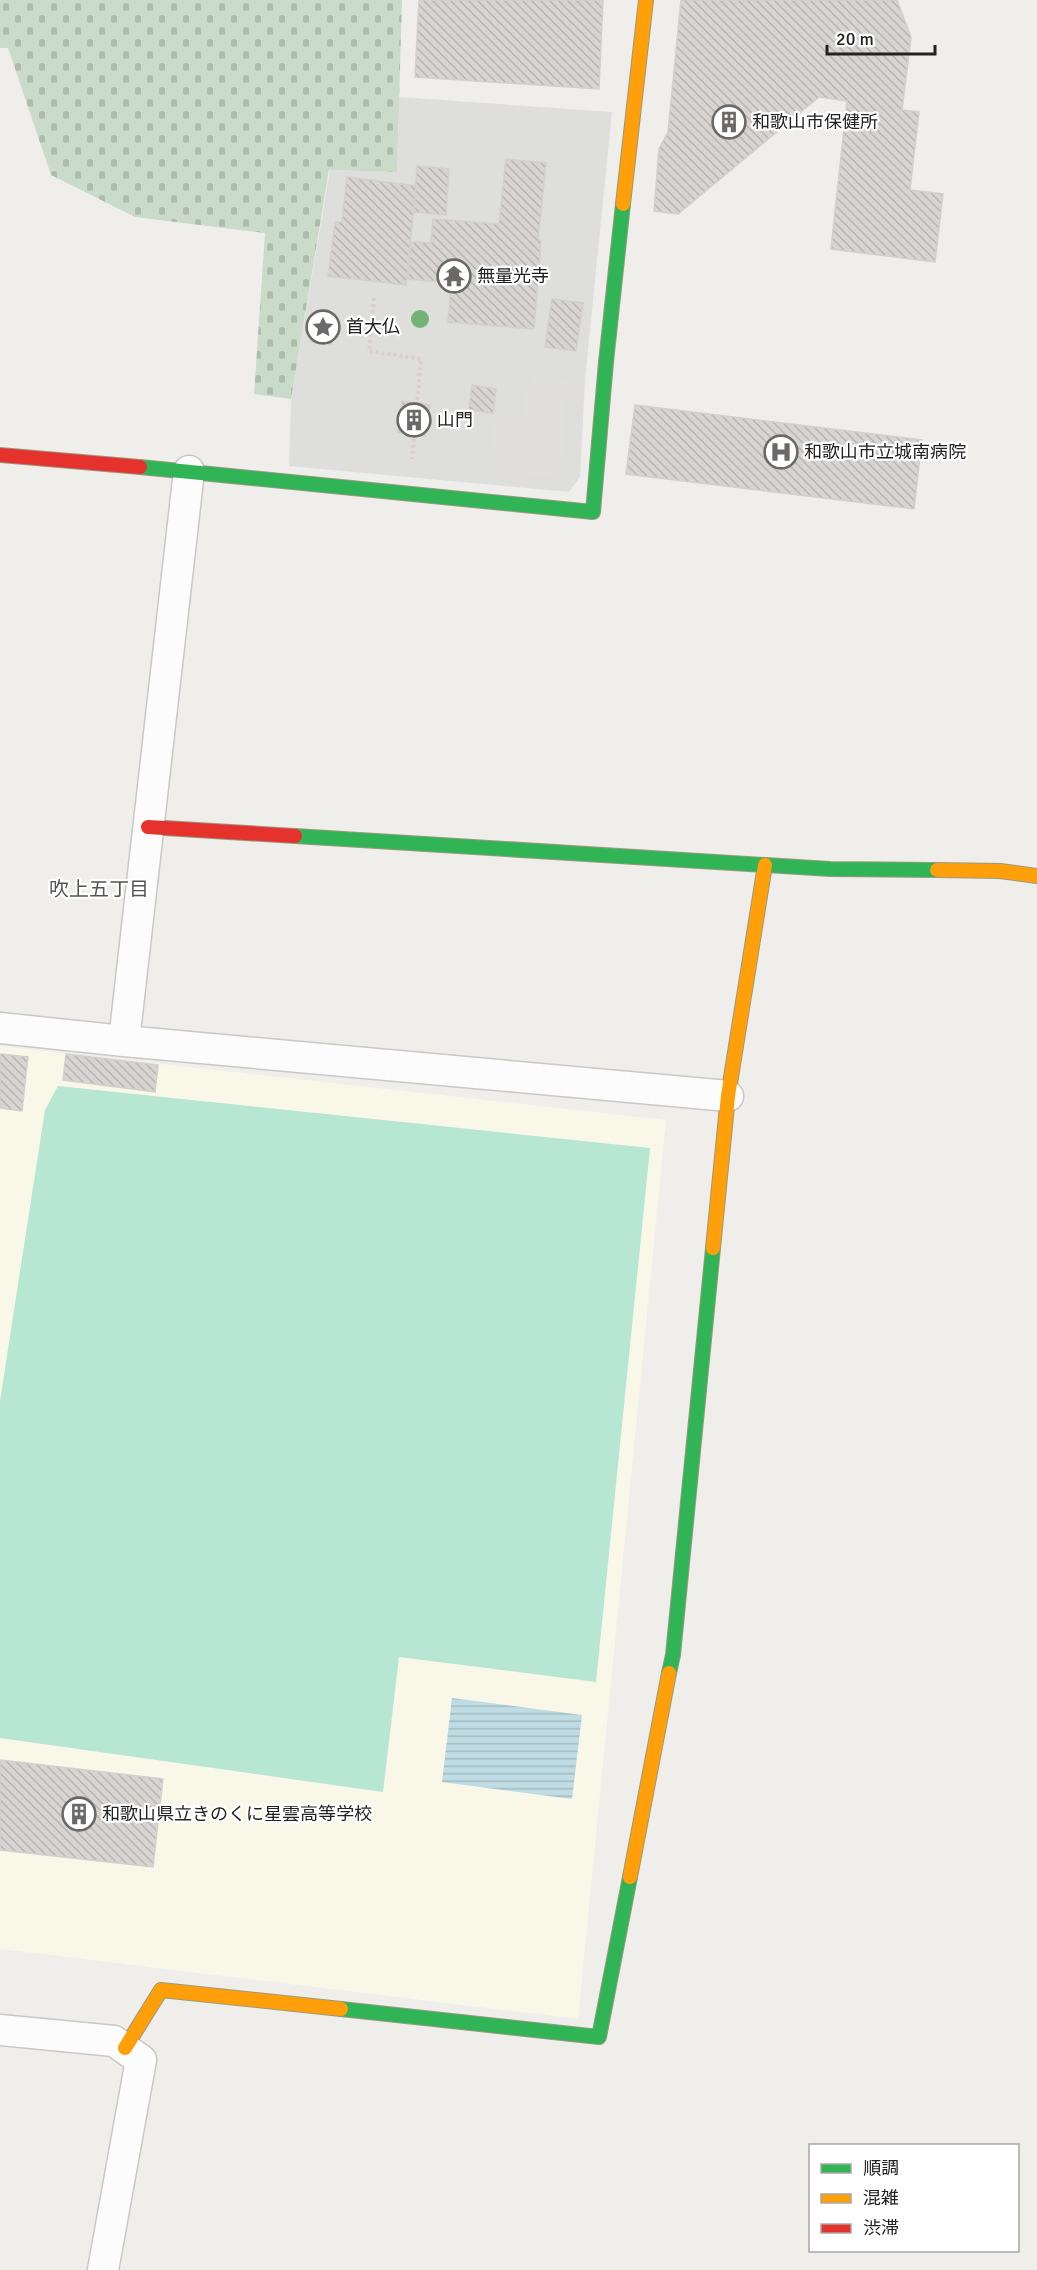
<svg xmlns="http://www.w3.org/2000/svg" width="1037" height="2270" viewBox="0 0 1037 2270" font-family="Signika,'Noto Sans JP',sans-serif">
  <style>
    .education { fill: #f8f7e8 }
    .religious { fill: #dededc }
    .cemetery { fill: url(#cemetery-stones) }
    .pitch { fill: #b7e6d2 }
    .parking { fill: #e0dfde }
    .water { fill: url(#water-rules) }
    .building { fill: url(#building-back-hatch); stroke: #d3d0cc; stroke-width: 1.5 }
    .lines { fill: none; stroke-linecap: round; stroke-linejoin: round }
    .street-casing { stroke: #c9c8c7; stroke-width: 33 }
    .fast-casing { stroke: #999a82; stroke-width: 16 }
    .slow-casing { stroke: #999a82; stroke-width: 16 }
    .jam-casing { stroke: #999a82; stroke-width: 16 }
    .path { stroke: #dccecd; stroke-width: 4; stroke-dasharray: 3 3; stroke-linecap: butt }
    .street { stroke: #fdfcfc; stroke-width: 30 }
    .fast { stroke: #30b455; stroke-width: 14 }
    .slow { stroke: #ff9f0a; stroke-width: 14 }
    .jam { stroke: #e5322d; stroke-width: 14 }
    .tree { fill: #73b476 }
    .labels { text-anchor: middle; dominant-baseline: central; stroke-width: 4.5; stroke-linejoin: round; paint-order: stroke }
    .poi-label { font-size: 18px; fill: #222; stroke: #fff; text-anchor: start }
    .neighbourhood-label { font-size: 20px; fill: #555; stroke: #fff }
  </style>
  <defs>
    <pattern id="cemetery-stones" width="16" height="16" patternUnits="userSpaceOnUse" patternTransform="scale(1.5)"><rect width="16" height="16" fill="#cadbca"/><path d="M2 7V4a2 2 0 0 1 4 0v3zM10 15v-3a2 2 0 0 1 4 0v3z" fill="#adbcad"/></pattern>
    <pattern id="water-rules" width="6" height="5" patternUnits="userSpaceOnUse" patternTransform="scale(1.5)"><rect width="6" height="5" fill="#bfdbe3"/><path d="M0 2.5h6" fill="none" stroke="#a4bcc2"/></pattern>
    <pattern id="building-back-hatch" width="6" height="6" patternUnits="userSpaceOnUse" patternTransform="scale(1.5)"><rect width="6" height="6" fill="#d7d4d2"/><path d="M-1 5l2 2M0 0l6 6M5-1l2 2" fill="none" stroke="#b8b6b4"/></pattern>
  </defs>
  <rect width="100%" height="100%" fill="#f0eeeb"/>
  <path class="education" d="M0,1046L666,1120L578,2019L0,1949Z"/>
  <path class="religious" d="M399,97L612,112L585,380L580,477L569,492L289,466L291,399L330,170L397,172Z"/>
  <path class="cemetery" d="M0,0H402L397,172L329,170L291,399L254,394L265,233L135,217L51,175L8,48H0Z"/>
  <path class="pitch" d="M58,1086L650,1148L596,1682L399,1657L383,1792L0,1738V1401L45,1110Z"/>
  <path class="parking" d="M534,375L569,379L559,478L488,470L491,422L522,423L525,388Z"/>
  <path class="water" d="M452,1698L582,1715L572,1799L442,1782Z"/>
  <path class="building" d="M419,0H603L599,89L415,77Z
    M681,0H897L911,37L902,110L919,112L910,190L943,194L935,262L831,249L847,101L819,97L678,214L654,211L659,149L668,132Z
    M506,159L546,163L538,240L541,241L534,329L448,322L451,283L408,279L411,242L431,243L433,219L499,224Z
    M417,166L449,169L446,215L414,212Z
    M347,177L416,186L406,285L328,276L335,222H342Z
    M552,299L583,303L576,351L545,347Z
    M315,311L336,314L332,344L310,342Z
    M472,385L496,389L493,413L469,410Z
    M402,401L430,405L425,436L398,432Z
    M635,405L922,440L914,509L626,474Z
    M0,1054L28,1057L22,1111L0,1108Z
    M66,1054L158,1065L155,1092L63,1080Z
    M0,1760L163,1779L153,1867L0,1850Z"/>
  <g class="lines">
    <defs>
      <path id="street" d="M0,1028L124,1041L728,1096
        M124,1041L189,471
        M0,2030L114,2041L141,2060L103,2270"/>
      <path id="fast" d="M140,467L593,512L606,362L623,204
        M295,836L830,869L937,870
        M669,1673L673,1655L713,1248
        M341,2009L599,2037L630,1877"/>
      <path id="slow" d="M623,204L646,0
        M937,870L1000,871L1037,876
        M713,1248L728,1096L765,865
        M630,1877L669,1673
        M125,2048L161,1990L341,2009"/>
      <path id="jam" d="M0,455L140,467
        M148,827L295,836"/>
    </defs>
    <use href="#street" class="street-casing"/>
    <use href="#fast" class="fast-casing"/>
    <use href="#slow" class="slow-casing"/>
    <use href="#jam" class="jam-casing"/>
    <path class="path" d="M374,298L369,351L421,359L412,459"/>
    <use href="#street" class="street"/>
    <use href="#fast" class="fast"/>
    <use href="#slow" class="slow"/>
    <use href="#jam" class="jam"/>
  </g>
  <circle class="tree" cx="420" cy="319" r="9"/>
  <defs>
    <symbol id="building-ring" viewBox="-11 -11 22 22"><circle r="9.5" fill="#fff" stroke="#6a6968" stroke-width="1.5"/><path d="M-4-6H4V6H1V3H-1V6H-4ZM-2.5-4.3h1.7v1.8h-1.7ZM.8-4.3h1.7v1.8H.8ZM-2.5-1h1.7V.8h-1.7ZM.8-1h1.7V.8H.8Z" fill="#6a6968"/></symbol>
    <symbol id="temple-ring" viewBox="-11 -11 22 22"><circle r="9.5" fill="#fff" stroke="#6a6968" stroke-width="1.5"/><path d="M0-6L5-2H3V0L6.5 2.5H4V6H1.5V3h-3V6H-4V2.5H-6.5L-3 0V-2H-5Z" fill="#6a6968"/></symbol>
    <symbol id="sight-ring" viewBox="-11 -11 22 22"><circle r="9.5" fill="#fff" stroke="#6a6968" stroke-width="1.5"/><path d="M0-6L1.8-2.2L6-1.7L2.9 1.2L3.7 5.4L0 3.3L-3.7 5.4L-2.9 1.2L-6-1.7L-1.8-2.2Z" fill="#6a6968"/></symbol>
    <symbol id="hospital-ring" viewBox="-11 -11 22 22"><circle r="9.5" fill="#fff" stroke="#6a6968" stroke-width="1.5"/><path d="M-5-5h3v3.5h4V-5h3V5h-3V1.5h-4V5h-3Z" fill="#6a6968"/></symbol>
  </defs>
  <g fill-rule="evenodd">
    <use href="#building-ring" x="710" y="103" width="38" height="38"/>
    <use href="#temple-ring" x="435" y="257" width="38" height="38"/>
    <use href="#sight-ring" x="304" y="308" width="38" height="38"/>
    <use href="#building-ring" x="395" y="401" width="38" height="38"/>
    <use href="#hospital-ring" x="762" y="433" width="38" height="38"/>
    <use href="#building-ring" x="60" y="1795" width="38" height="38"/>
  </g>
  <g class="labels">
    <g class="poi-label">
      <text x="752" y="122">和歌山市保健所</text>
      <text x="477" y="276">無量光寺</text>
      <text x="346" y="327">首大仏</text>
      <text x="437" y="420">山門</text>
      <text x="804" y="452">和歌山市立城南病院</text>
      <text x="102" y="1814">和歌山県立きのくに星雲高等学校</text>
    </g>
    <g class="neighbourhood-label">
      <text x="99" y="889">吹上五丁目</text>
    </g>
  </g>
  <rect x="809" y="2144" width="210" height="108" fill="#ffffff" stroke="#a7a7a7" stroke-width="1.5"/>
  <rect x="821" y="2164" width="30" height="9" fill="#30b455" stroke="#a7a7a7" stroke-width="1.5"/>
  <text x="863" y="2174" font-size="18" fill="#222222">順調</text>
  <rect x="821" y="2194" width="30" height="9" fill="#ff9f0a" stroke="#a7a7a7" stroke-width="1.5"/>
  <text x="863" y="2204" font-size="18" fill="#222222">混雑</text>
  <rect x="821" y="2224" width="30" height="9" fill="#e5322d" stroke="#a7a7a7" stroke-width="1.5"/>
  <text x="863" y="2234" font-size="18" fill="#222222">渋滞</text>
  <path d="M827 45v9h108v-9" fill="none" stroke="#222222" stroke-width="3"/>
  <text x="836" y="45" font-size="18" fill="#222222" stroke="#ffffff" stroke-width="4.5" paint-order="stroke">20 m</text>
</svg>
